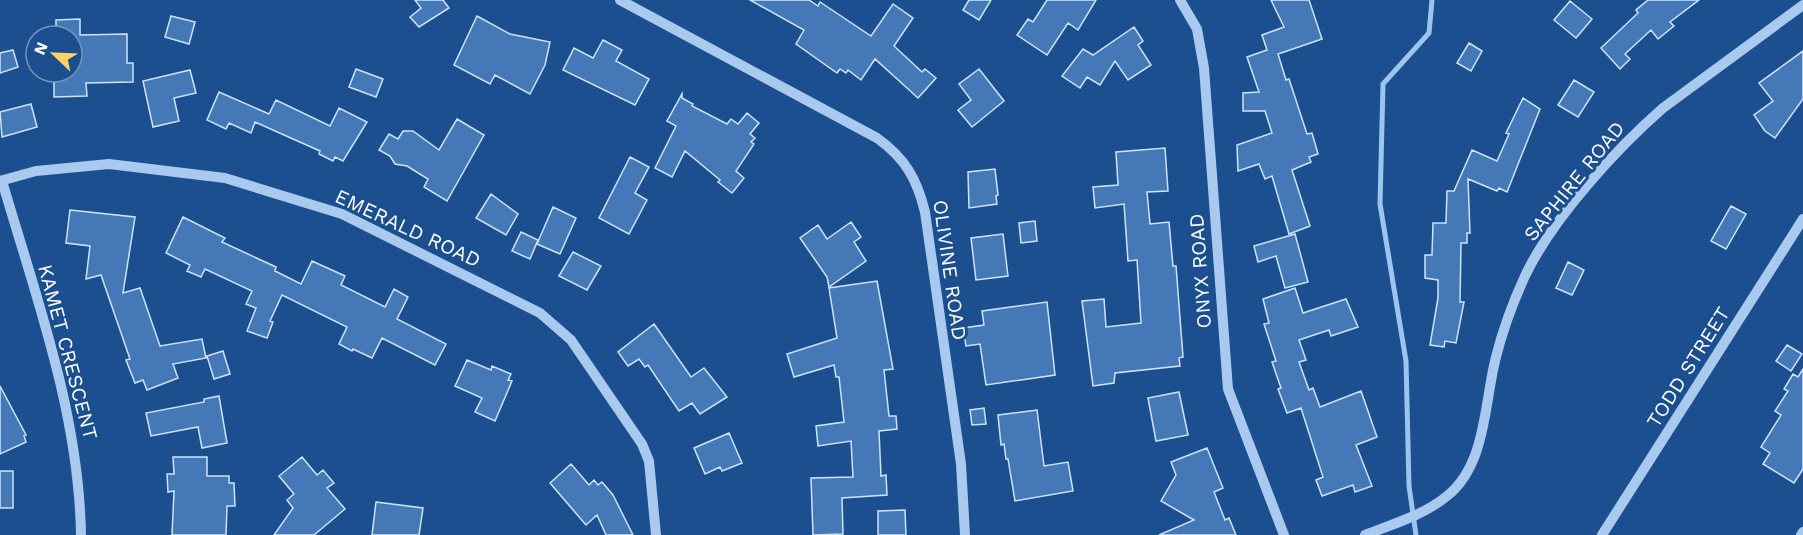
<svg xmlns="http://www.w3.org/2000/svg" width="1803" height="535" viewBox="0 0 1803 535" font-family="'Work Sans',sans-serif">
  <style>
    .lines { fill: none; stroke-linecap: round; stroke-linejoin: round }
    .stream { stroke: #9cc4f0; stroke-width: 5 }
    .building { fill: #4478b7; stroke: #cfe3fa; stroke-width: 1.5 }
    .minor { stroke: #a9c9ee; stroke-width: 10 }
    .labels { text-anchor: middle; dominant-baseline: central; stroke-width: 6; stroke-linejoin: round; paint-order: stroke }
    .street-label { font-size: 20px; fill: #fff; stroke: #1b4f8f }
  </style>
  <rect width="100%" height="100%" fill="#1b4f8f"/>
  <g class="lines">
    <path class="stream" d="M1416,535L1409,486L1406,361L1380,204L1383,84L1429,33L1432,0"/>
  </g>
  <path class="building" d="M415,0H443L449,8L419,27L410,17L421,8Z
    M750,0H809L818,6L820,2L871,36L893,4L913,18L894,46L922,72L925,69L936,78L918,98L875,59L861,80L848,70L846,73L840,69L837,73L796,44L804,30Z
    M969,0H991L979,20L963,10Z
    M1047,0H1096L1078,30L1068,23L1047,55L1017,35L1028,19L1033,22Z
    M1271,0H1309L1322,39L1278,54L1286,80L1289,79L1307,134L1312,133L1318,154L1309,157L1311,162L1292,170L1310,226L1289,234L1272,176L1265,179L1259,164L1238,171L1237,145L1272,133L1265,111H1243V93L1259,92L1247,57L1267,50L1262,35L1284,27Z
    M1648,0H1699L1670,22L1674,26L1658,39L1651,30L1625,54L1630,59L1620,69L1601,48L1638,13L1636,10Z
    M1570,1L1592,19L1576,38L1554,20Z
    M171,16L195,22L189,44L165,37Z
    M477,16L510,34L550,42L545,65L530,94L495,75L490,84L454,65Z
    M80,19V35L127,34V63H133V82L86,83L87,96L54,97V72H72V36H56V20Z
    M1134,27L1143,41L1138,45L1151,65L1128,80L1115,61L1100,85L1087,77L1080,88L1062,76L1083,49L1093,55Z
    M603,40L622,50L616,61L649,79L635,105L563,70L574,48L593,58Z
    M1469,43L1482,51L1471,71L1457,63Z
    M13,50L18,67L0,73V53Z
    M1803,51V99L1775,138L1765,131L1754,115L1773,101L1759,83Z
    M356,69L383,79L376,97L349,87Z
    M979,69L1004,101L972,127L958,110L971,100L959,84Z
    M190,70L196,93L174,98L179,121L153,127L143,81Z
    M1574,80L1594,92L1578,117L1558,105Z
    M219,92L269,114L276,100L330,126L339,108L367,122L343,161L335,157L333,161L319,154L320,151L255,122L251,133L229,123L226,129L207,120Z
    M682,94V98L693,104L692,106L727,124L731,119L738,124L747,113L759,123L750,134L755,138L751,142L754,144L736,171L744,178L732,193L718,182L720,180L685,151L672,177L655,168L676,126L667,121Z
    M1523,98L1540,109L1507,192L1499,188L1497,191L1468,179L1470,233H1467V243H1461L1460,302H1464L1456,343L1445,341L1444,347L1430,345L1438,298V280L1425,278V255H1432L1433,223H1446L1447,191H1454L1472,150L1497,161L1509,134L1506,133Z
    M31,104L37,127L2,137L0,112Z
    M457,119L484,135L447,201L424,187L428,179L407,166L395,164L390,156L379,150L389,134L398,139L403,131H413L439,150Z
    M1165,148L1168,191L1147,192L1150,224L1169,222L1173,266H1176L1183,357L1179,358L1180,366L1115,373L1114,383L1093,386L1082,301L1104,299L1106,327L1141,323L1137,260L1128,261L1124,204L1095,208L1093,187L1118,185L1116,152Z
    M630,157L649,167L635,193L647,200L629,234L599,218Z
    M995,169L998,195L996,196L997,204L969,208L968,172Z
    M491,194L518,214L506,235L476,218Z
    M1731,206L1746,214L1726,249L1711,241Z
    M553,207L576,218L560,254L537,244Z
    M70,210L135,217L123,293L140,288L160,346L202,339L206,358L173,364L178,378L147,390L143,380L135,383L126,360L130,359L101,275L86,279L90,246L66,243Z
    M183,217L225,238L222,242L276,267L275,271L301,284L312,261L345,276L341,285L385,307L394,289L408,297L397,319L446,344L435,365L382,338L372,358L353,349L352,351L339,344L347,327L282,295L270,321L273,322L267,338L247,331L256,308L246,304L252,291L205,269L201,277L187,271L190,265L166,253Z
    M1035,221L1037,241L1021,243L1019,223Z
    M851,222L861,237L854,242L866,261L829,287L827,277L800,238L818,225L827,239Z
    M521,232L538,240L530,259L512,251Z
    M1003,234L1008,276L976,280L971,238Z
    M1295,234L1308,282L1285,288L1276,256L1258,262L1254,246Z
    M573,252L601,266L587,290L559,276Z
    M1568,262L1584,270L1572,295L1556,288Z
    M877,281L893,369L884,370L889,416H896L897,429L879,431L881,476L886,475L887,495L842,498L843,534L813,535L811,478L853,477L851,441L818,446L816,426L844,422L839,377H836L834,365L794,377L787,354L837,338L829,288Z
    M1295,288L1303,313L1346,299L1358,327L1331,336L1329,330L1299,340L1306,360L1299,362L1309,390L1313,388L1320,407L1361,391L1377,437L1356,445L1372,486L1355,492L1353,485L1322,496L1316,480L1323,477L1301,408L1287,413L1278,389L1281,388L1272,362L1276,361L1264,324L1269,323L1263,299Z
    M1047,302L1055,375L986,385L980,344L966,346L963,328L984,325L982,311Z
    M654,324L691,377L704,368L727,397L700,414L692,403L679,411L648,365L645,367L639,359L628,366L618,352Z
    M1787,345L1802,354L1791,371L1776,361Z
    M223,351L230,374L214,379L207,356Z
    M467,360L491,370L492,366L511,374L508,380L512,381L495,421L475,412L482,398L455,386Z
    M1803,369V469L1794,483L1763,464L1770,453L1761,447L1781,415L1775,411L1788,391L1784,389L1793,374L1798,377Z
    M0,386L26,435L24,436L26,442L0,454Z
    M1179,392L1188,435L1156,441L1148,398Z
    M219,396L227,443L202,448L198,427L151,436L146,413L204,402V399Z
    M984,408L986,424L972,425L970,410Z
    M1037,410L1044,466L1068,462L1073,491L1015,501L1008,459H1006L1004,444L1001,445L998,415Z
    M729,433L742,463L722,471L720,467L705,474L694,448Z
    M1207,448L1223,488L1214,492L1225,520L1229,518L1236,535H1159L1194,520L1161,501L1176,475L1171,462Z
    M173,457H207V476H229V483H234L235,506H227L226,535H172L174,491L168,492L167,474H174Z
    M302,457L317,475L323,470L334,483L327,488L345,509L314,535H274L293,508L287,500L294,494L279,476Z
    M571,464L589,485L594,480L598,485L602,482L613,495L633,535H606L597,515L586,525L550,483Z
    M0,471H13V508H0Z
    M376,502L423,508L419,535H372Z
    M905,510L906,535H878V511Z"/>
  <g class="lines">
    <path class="minor" d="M620,0L877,138C905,158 917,179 925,212L961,464L965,535
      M1180,0L1197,29L1204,68L1228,389L1284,535
      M0,181L36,171L109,164L225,178L342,214L540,313L571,340L642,444L649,461L656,535
      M2,181C36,297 79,413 81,535
      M1365,535C1393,524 1424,515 1447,496C1487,464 1484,402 1496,357C1503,329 1513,302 1525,276C1552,219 1616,149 1663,108L1803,5
      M1602,535L1803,219
      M1801,535L1803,532"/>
  </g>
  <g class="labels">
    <g class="street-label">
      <text transform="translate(1574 181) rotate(-51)">SAPHIRE ROAD</text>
      <text transform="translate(408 228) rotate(25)">EMERALD ROAD</text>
      <text transform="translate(950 270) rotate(82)">OLIVINE ROAD</text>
      <text transform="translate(1200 271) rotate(-94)">ONYX ROAD</text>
      <text transform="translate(68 352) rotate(75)">KAMET CRESCENT</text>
      <text transform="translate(1688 367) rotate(-58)">TODD STREET</text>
    </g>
  </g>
  <g transform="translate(54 54) rotate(293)"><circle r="28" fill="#1b4f8f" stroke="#7695bc" stroke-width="1.5"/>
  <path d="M0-4.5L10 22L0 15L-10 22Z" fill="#ffd166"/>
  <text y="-9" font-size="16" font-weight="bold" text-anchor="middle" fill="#ffffff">N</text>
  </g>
</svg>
